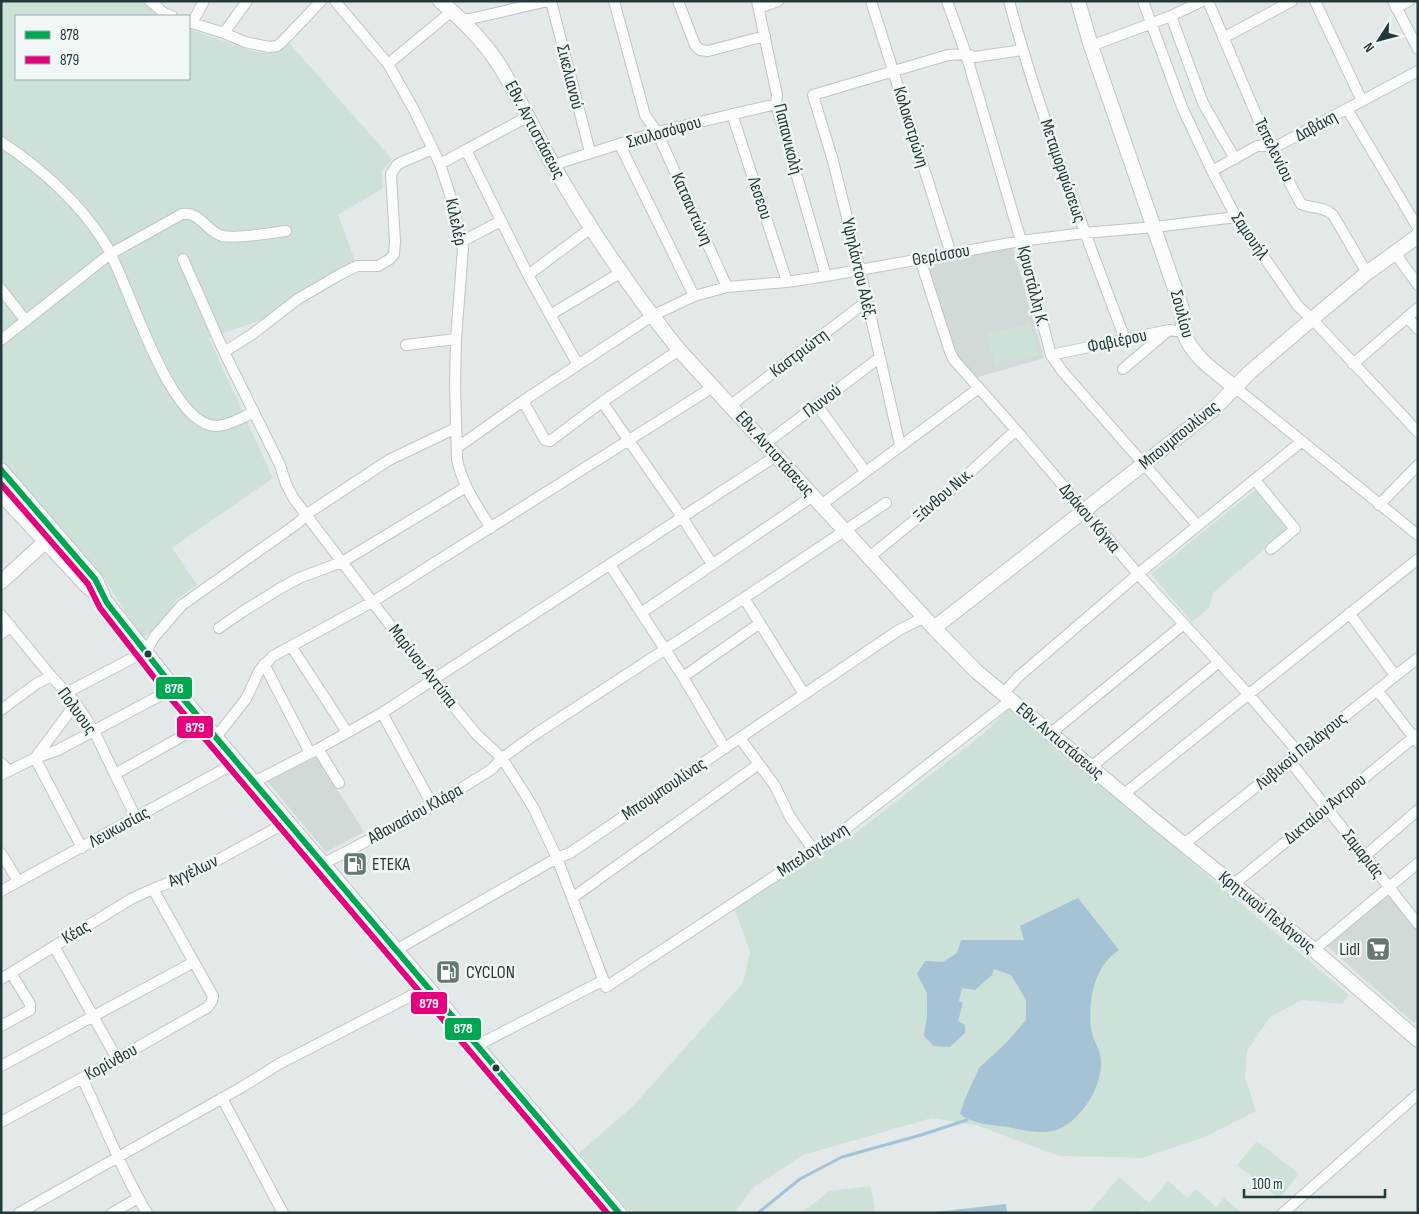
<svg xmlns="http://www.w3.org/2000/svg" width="1419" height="1214" viewBox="0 0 1419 1214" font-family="'Sofia Sans Condensed',sans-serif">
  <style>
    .built { fill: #d1dad8 }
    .green { fill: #cde1d8 }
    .water { fill: #a6c2d5 }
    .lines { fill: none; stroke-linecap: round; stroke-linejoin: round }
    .stream { stroke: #a6c2d5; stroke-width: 3 }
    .street-casing { stroke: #c0c5c5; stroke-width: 12 }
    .secondary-casing { stroke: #bfc6c5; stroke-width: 16 }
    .street { stroke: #fbfcfc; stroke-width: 10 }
    .secondary { stroke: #fbfcfc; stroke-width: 14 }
    .bus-1-casing { stroke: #f1f7f6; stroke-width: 10 }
    .bus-2-casing { stroke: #f1f7f6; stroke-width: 10 }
    .bus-1 { stroke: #00a651; stroke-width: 6 }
    .bus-2 { stroke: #e5007d; stroke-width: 6 }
    .bus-dot { fill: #223a3a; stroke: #f1f7f6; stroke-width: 2 }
    .labels { text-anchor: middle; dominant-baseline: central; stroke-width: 5; stroke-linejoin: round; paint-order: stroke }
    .street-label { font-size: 18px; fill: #223a3a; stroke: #f1f7f6 }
    .poi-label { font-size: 18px; fill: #223a3a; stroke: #f1f7f6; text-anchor: start }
    .line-badge { stroke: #f1f7f6; stroke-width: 2 }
    .badge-label { font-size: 14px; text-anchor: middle; font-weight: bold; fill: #fff }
  </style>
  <rect width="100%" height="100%" fill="#e3e9e8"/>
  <path class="built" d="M1013,248L1044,358L975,378L956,358L926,264Z
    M317,757L364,832L326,852L267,781Z
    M1389,895L1418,931V1019L1414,1023L1327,946Z"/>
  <path class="green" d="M1,1H142L158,16H16V79H189V29L255,52L274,53L290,44L392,159L382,171L383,188L338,215L355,261L259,321L209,338L273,478L172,548L197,585L176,600L167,618L142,639L102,575L1,458Z
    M1030,323L1039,356L996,367L987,334Z
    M1255,490L1288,529L1213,593L1209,608L1192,622L1151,574Z
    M1010,708L1349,995L1342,1004L1302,1000L1270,1017L1247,1051L1245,1077L1256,1111L1207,1136L1142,1158L1059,1156L976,1125L932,1118L803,1155L754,1187L734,1213H630L579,1153L633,1106L743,983L750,952L734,907L849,838L982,735Z
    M1257,1141L1299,1174L1279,1199L1237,1165Z
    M1119,1177L1149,1203L1140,1213H1089Z
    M1168,1181L1188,1198L1196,1189L1216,1207L1224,1198L1242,1213H1141Z
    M871,1186L875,1213H801L830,1191Z"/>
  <path class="water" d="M1078,898L1119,950C1094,966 1088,1000 1091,1028C1092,1039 1101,1050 1101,1061C1102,1086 1083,1118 1059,1129C1046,1134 1031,1132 1018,1129C998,1124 977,1127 960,1114L965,1099L979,1068L1007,1042L1026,1020V1000L1011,975L994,969L992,975L975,990L962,988L959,1001L963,1003L958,1021L965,1025V1033L950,1047L934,1046L924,1036L927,1016V993L917,974L925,961L943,962L957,953L961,940H1024L1020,926Z
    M1006,1204L1007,1213L936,1212Z"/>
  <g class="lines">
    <path class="stream" d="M758,1213L800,1179L842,1157L921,1135L967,1120"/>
    <defs>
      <path id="street" d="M150,1L164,13L172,16
        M335,1L388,64L414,110L440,164L452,201L463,248L456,339L455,385L457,459C462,485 477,506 491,528
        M551,1L590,152
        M614,1L645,115L657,132L727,287
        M678,1L695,45L700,50L708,51L765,36
        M757,1L777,95L776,104L826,276
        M871,1L951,254
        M947,1L966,54L1021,241L1051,355L1063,372L1198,526
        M1009,1C1040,116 1083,228 1125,339
        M1143,1L1182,107L1212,171L1236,217L1298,306L1312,319L1418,432
        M1208,1L1269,145L1301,204C1312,209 1324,206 1333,215L1367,273
        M1315,1L1362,101
        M1393,1L1418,49
        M759,8L778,1
        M1396,8L1409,1
        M1171,16L1203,103L1235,159
        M461,19H470L548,1
        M189,22L224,33L245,42L269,47L277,46L283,41L321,1
        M192,23L204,1
        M224,33L247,1
        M1223,38L1292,1
        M1091,46L1171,16L1202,1
        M388,64L452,11
        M1347,109L1418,228
        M732,114L787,282
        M1,142C42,169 80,203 106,245C128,281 168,424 215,426C228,426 243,417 254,412
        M620,145L694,296
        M466,150L528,275L578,365
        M440,164L527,117
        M553,165L657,132L776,104
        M1212,171L1257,146H1275L1281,144L1418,71
        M461,242L501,221
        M1395,253L1418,285
        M183,259L224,352L280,465L286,484L294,499L432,680L477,735L502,758L533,807L557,858L606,987L778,874L821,848L1011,700
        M920,259L950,352L954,360L1016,430L1138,574L1249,695L1298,752
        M528,275L591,228
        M1,289L26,321
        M550,315L620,273
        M1407,317L1418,329
        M1,340L110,254L182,214C200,211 207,232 222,236C236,239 270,233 286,231
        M406,345L456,339
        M224,352L251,335L298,299L339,275L357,266H378L390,259L394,254L395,242L391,174L397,165L402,162L433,149
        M1051,355L1169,330L1184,332
        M1353,364L1418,308
        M1123,369L1169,330
        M1236,388L1418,535
        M523,401L545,440L550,441L602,402L679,350
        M602,402L682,517L712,564
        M731,405L867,301
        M817,405L865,471
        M765,444L879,358
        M900,445L860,270L833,161L813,95L948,55L966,54L975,57L1022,50
        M458,447L523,401L652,316L694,296L727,287L787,282L826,276L1021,241L1084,233L1155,227L1236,217
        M1255,480L1295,529L1271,549
        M821,505L979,388
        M1379,505L1418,465
        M868,558L941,499L1016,430
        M610,565L683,677L725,748
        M744,598L804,694
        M641,613L813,496
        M1349,613L1395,675
        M1,615L51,676L76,703L94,731L136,818
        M219,628L242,612L279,589L299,578L342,562L466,487
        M1,634L11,626
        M291,646L347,732
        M264,664L310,753
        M683,677L760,623
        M1377,690L1418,743
        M66,693L146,651L155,636L182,605L298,523L307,514L389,460L456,428
        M1003,694L1018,677L1138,574L1301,442
        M76,703L35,758L82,848
        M1,710L36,684L51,676
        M382,713L433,806
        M1051,733L1184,624
        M216,737L246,699L259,671L273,656L374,601L713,387
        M740,738L775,786L790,817L815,852
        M318,749L339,783
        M1289,760L1418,924
        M1,763L9,771
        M1091,767L1219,662
        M115,774L204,724
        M1,775L35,758L58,750L174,688
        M254,782L318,749L382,713L776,456
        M1124,794L1418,559
        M1184,844L1418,658
        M1,853L18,881
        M1365,856L1418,810
        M323,864L433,806L492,769L502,758L537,733L744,598L886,503
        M1234,884L1418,734
        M1,891L237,762
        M572,898L759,764
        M54,946L117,1059
        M396,950L557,858L570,853L899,630L925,617
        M1314,950L1418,863
        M1,979L131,899L153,889
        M1,1026L30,1010V1004L11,973
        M476,1046L604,980
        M1,1066L194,962
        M82,1078C104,1123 121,1170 147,1213
        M222,1098L283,1213
        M1,1122L117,1059L208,1007L212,1001L213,996L153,889L194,873L287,822
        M19,1213L242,1087L279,1064L428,987
        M112,1213L138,1198
        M1283,1213L1418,1094"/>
      <path id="secondary" d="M440,1C463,20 485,42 501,68C520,99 535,133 553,165C590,230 632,291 679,350L934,628L976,671L1155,821L1314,950L1418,1040
        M1078,1L1091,46L1182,309C1183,316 1182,326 1184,333C1192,357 1217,373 1236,388
        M1,470L95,579L104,598
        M1,494L87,586L107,603L174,688L446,1009L476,1046L619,1213
        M1,582L46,541
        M934,628L1215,408L1250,372L1312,319L1367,273L1418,236"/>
    </defs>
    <use href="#street" class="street-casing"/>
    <use href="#secondary" class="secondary-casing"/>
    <use href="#street" class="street"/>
    <use href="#secondary" class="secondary"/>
    <defs>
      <path id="bus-1" d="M1,470L95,579L107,603L174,688L619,1213"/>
      <path id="bus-2" d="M1,484L88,584L100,608L167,694L607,1213"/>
    </defs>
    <use href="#bus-1" class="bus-1-casing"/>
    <use href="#bus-2" class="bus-2-casing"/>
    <use href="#bus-1" class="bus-1"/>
    <use href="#bus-2" class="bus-2"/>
  </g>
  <defs>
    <symbol id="fuel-square" viewBox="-11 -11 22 22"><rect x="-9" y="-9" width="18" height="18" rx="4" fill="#677" stroke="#f1f7f6"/><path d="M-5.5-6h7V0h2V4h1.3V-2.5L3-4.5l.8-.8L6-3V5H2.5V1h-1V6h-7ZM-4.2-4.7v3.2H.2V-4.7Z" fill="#fff"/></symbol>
    <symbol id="supermarket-square" viewBox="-11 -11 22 22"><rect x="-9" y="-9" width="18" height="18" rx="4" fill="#677" stroke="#f1f7f6"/><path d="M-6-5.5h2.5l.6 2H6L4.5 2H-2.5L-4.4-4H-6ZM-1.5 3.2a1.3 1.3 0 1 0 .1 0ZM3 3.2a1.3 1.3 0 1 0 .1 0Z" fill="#fff"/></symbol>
  </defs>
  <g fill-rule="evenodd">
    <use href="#fuel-square" x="341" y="850" width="28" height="28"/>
    <use href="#supermarket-square" x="1364" y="935" width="28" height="28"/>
    <use href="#fuel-square" x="434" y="958" width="28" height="28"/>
  </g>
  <g class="bus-dot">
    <circle cx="148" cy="654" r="4.5"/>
    <circle cx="496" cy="1068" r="4.5"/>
  </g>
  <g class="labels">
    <g class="street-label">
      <text transform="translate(570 77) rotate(76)">Σικελιανού</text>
      <text transform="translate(1316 126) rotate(-29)">Δαβάκη</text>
      <text transform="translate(911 127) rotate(73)">Κολοκοτρώνη</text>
      <text transform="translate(535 130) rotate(62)">Εθν. Αντιστάσεως</text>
      <text transform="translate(664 132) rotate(-16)">Σκυλοσόφου</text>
      <text transform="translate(788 139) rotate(76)">Παπανικολή</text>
      <text transform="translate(1274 150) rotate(64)">Τεπελενίου</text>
      <text transform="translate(1063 171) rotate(71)">Μεταμορφώσεως</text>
      <text transform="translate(760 198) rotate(72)">Λεσεου</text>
      <text transform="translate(692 209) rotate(66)">Κατσαντώνη</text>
      <text transform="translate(456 222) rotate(78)">Κιλελέρ</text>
      <text transform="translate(1250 236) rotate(56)">Σαμουήλ</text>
      <text transform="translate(941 255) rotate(-10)">Θερίσσου</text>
      <text transform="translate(859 269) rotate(77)">Υψηλάντου Αλέξ.</text>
      <text transform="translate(1033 286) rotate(76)">Κρυστάλλη Κ.</text>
      <text transform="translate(1182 314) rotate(75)">Σουλίου</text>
      <text transform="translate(1117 341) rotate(-12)">Φαβιέρου</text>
      <text transform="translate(799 353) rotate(-37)">Καστριώτη</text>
      <text transform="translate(822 401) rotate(-37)">Γλυνού</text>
      <text transform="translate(1179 435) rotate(-39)">Μπουμπουλίνας</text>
      <text transform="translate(775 454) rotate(48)">Εθν. Αντιστάσεως</text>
      <text transform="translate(943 495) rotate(-41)">Ξάνθου Νικ.</text>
      <text transform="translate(1090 518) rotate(50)">Δράκου Κόγκα</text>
      <text transform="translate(423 666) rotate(52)">Μαρίνου Αντύπα</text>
      <text transform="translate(77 711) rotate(54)">Πολυους</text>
      <text transform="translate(1060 741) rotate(40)">Εθν. Αντιστάσεως</text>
      <text transform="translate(1301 751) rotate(-39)">Λυβικού Πελάγους</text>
      <text transform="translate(664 789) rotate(-34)">Μπουμπουλίνας</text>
      <text transform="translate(1325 809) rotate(-39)">Δικταίου Άντρου</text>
      <text transform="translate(415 814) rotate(-29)">Αθανασίου Κλάρα</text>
      <text transform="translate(119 827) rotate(-29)">Λευκωσίας</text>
      <text transform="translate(813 850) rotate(-34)">Μπελογιάννη</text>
      <text transform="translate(1363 854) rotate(52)">Σαμαριάς</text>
      <text transform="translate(193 871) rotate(-25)">Αγγέλων</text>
      <text transform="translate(1267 912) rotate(39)">Κρητικού Πελάγους</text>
      <text transform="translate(76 932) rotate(-31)">Κέας</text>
      <text transform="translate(111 1062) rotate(-29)">Κορίνθου</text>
    </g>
    <g class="poi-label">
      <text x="372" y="864">ΕΤΕΚΑ</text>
      <text x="1360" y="949" text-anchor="end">Lidl</text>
      <text x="466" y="972">CYCLON</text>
    </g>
  </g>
  <g class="line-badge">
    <rect x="155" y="676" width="38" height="24" rx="5" fill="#00a651"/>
    <rect x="176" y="715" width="38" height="24" rx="5" fill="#e5007d"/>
    <rect x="410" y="991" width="38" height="24" rx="5" fill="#e5007d"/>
    <rect x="444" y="1017" width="38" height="24" rx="5" fill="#00a651"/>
  </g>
  <g class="badge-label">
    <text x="174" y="693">878</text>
    <text x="195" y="732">879</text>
    <text x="429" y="1008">879</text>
    <text x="463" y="1033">878</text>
  </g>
  <rect width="1419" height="1214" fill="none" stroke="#223a3a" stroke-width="5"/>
  <rect x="15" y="15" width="175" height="65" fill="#f1f7f6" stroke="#9eabab"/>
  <rect x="25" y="31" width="25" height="8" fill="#00a651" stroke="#9eabab"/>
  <text x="60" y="40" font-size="15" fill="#223a3a">878</text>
  <rect x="25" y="56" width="25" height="8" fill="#e5007d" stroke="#9eabab"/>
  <text x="60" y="65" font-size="15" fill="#223a3a">879</text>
  <g transform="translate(1379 40) rotate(234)" stroke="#f1f7f6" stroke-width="4" paint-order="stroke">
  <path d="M0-4L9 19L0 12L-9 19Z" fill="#223a3a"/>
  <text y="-8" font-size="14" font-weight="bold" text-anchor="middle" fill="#223a3a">N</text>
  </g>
  <path d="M1244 1189v8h141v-8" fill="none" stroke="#223a3a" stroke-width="2.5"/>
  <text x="1252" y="1189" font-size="15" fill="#223a3a" stroke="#f1f7f6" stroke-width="4" paint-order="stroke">100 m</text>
</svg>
